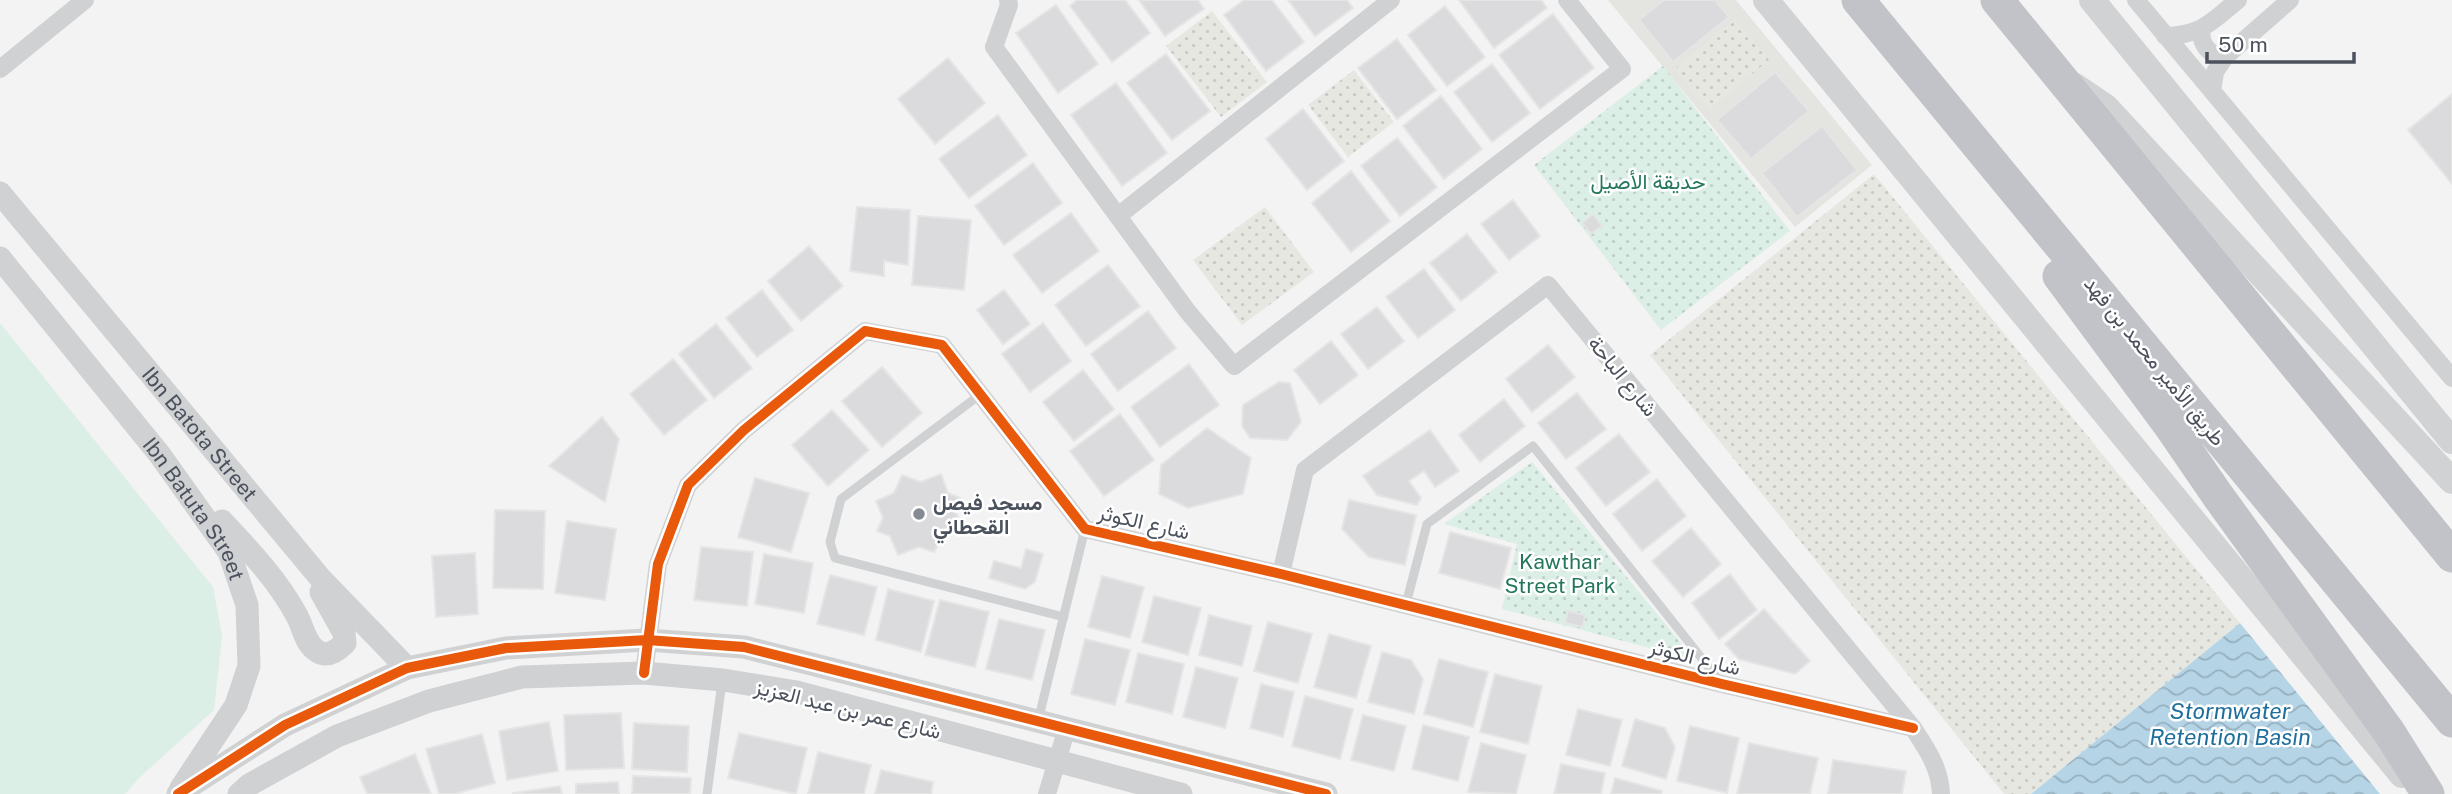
<svg xmlns="http://www.w3.org/2000/svg" width="2452" height="794" viewBox="0 0 2452 794" font-family="'Public Sans',Vazirmatn,sans-serif">
  <style>
    .commercial { fill: #e4e4e1 }
    .grass { fill: #dbefe6 }
    .sand { fill: url(#sand-dots) }
    .park { fill: url(#park-dots) }
    .water { fill: url(#water-waves) }
    .building { fill: #dbdbdd; stroke: #e5e5e5; stroke-width: 2 }
    .lines { fill: none; stroke-linecap: round; stroke-linejoin: round }
    .service { stroke: #cfd1d3; stroke-width: 9 }
    .minor { stroke: #cfd1d3; stroke-width: 18 }
    .tertiary { stroke: #cfd1d3; stroke-width: 23 }
    .secondary { stroke: #d1d2d4; stroke-width: 26 }
    .motorway { stroke: #c1c3c8; stroke-width: 33 }
    .cycleway-casing { stroke: #fff; stroke-width: 15 }
    .cycleway { stroke: #e8590c; stroke-width: 10 }
    .poi-dot { fill: #868a92; stroke: #fff; stroke-width: 2.5 }
    .labels { text-anchor: middle; dominant-baseline: central; stroke-width: 5; stroke-linejoin: round; paint-order: stroke }
    .park-label { font-size: 21px; fill: #24775b; stroke: #fff }
    .street-label { font-size: 21px; fill: #4c525d; stroke: #fff }
    .poi-label { font-size: 21px; font-weight: bold; fill: #4c525d; stroke: #fff; text-anchor: start }
    .water-label { font-size: 23px; font-style: italic; fill: #1f6f9d; stroke: #fff }
  </style>
  <defs>
    <pattern id="sand-dots" width="8" height="8" patternUnits="userSpaceOnUse" patternTransform="scale(1.75)"><rect width="8" height="8" fill="#e7e7e2"/><path d="M2 2h.1M6 6h.1" fill="none" stroke="#c8c8c4" stroke-width="1.8" stroke-linecap="round"/></pattern>
    <pattern id="park-dots" width="8" height="8" patternUnits="userSpaceOnUse" patternTransform="scale(1.75)"><rect width="8" height="8" fill="#dbefe6"/><path d="M2 2h.1M6 6h.1" fill="none" stroke="#becfc8" stroke-width="1.8" stroke-linecap="round"/></pattern>
    <pattern id="water-waves" width="16" height="10" patternUnits="userSpaceOnUse" patternTransform="scale(1.75)"><rect width="16" height="10" fill="#b5d5e7"/><path d="M0 5q4-4 8 0t8 0" fill="none" stroke="#95afbe"/></pattern>
  </defs>
  <rect width="100%" height="100%" fill="#f3f3f3"/>
  <path class="commercial" d="M1608,0H1736L1872,165L1795,227Z"/>
  <path class="grass" d="M0,323L213,587L222,636L214,710L139,778L125,794H0Z"/>
  <path class="sand" d="M1212,11L1267,82L1221,117L1166,46Z
    M1735,19L1769,60L1709,110L1675,69Z
    M1354,70L1394,122L1348,157L1308,105Z
    M1874,174L2240,623L2031,794H2004L1650,355Z
    M1265,207L1314,272L1242,325L1193,260Z"/>
  <path class="park" d="M1663,66L1790,231L1661,330L1534,165Z
    M1532,462L1695,660L1502,609L1517,544L1444,524Z"/>
  <path class="water" d="M2240,623L2380,794H2031Z"/>
  <path class="building" d="M1077,0H1125L1150,33L1112,62L1070,6Z
    M1139,0H1198L1204,9L1165,36Z
    M1244,0H1272L1304,42L1266,71L1224,15Z
    M1288,0H1347L1353,8L1315,36Z
    M1459,0H1541L1547,8L1494,48Z
    M1664,0H1715L1729,17L1673,62L1639,20Z
    M1056,5L1098,64L1058,93L1016,33Z
    M1445,6L1485,57L1447,86L1408,35Z
    M1553,14L1594,68L1540,109L1499,55Z
    M1397,39L1436,90L1397,119L1358,68Z
    M1166,54L1210,111L1172,140L1127,83Z
    M948,58L985,103L935,144L898,99Z
    M1492,64L1530,113L1492,142L1454,92Z
    M1775,72L1809,111L1751,159L1717,120Z
    M1116,83L1167,153L1122,186L1071,115Z
    M2452,94V184L2408,130Z
    M1441,96L1482,149L1444,179L1403,126Z
    M1303,109L1344,161L1307,190L1266,139Z
    M998,115L1027,155L969,198L939,159Z
    M1822,126L1857,170L1797,217L1762,173Z
    M1397,138L1437,187L1400,216L1361,166Z
    M1033,163L1062,203L1004,245L975,206Z
    M1351,171L1390,221L1351,252L1312,203Z
    M1513,200L1540,236L1509,260L1481,224Z
    M857,207L910,210L908,265L884,261V276L850,271Z
    M1071,213L1099,251L1042,293L1013,255Z
    M1593,214L1602,226L1591,234L1582,223Z
    M918,216L971,220L964,290L912,285Z
    M1467,234L1497,272L1461,301L1430,263Z
    M809,246L843,286L801,321L768,281Z
    M1108,265L1140,306L1086,346L1055,305Z
    M1424,269L1455,310L1418,338L1386,297Z
    M762,290L793,330L757,357L726,318Z
    M1004,290L1030,324L1003,344L977,310Z
    M1377,307L1404,341L1368,369L1341,334Z
    M1148,311L1176,348L1118,391L1091,354Z
    M1043,323L1071,361L1030,392L1002,354Z
    M716,324L752,368L714,398L679,354Z
    M1331,341L1358,375L1320,404L1294,370Z
    M1548,345L1575,377L1532,412L1506,379Z
    M673,359L707,400L664,435L630,394Z
    M1189,364L1219,405L1160,447L1131,407Z
    M882,367L922,413L882,447L842,401Z
    M1083,370L1114,409L1074,441L1043,402Z
    M1279,382L1290,383L1301,422L1287,440L1250,438L1242,426L1243,405Z
    M1577,393L1606,429L1566,459L1538,423Z
    M1504,399L1525,426L1480,462L1459,435Z
    M832,410L869,450L828,486L792,445Z
    M1120,414L1154,460L1104,496L1070,451Z
    M602,417L619,439L605,502L549,466Z
    M1207,428L1251,458L1243,494L1188,508L1159,494L1161,465Z
    M1430,430L1459,471L1435,487L1424,471L1409,481L1421,498L1417,505L1377,495L1363,476Z
    M1619,434L1650,472L1606,506L1576,468Z
    M941,474L948,493L960,498L955,510L963,529L942,537L934,552L919,547L898,555L890,536L877,531L883,518L876,501L894,493L902,475L921,482Z
    M755,478L809,493L791,552L738,537Z
    M1657,479L1686,516L1642,551L1613,514Z
    M1349,500L1416,515L1405,565L1369,557L1342,529Z
    M495,510L545,511L543,589L493,588Z
    M567,521L616,529L605,600L555,593Z
    M1691,528L1721,564L1683,597L1652,561Z
    M1450,532L1511,548L1500,589L1439,573Z
    M701,547L753,552L747,606L694,600Z
    M1026,549L1043,554L1035,582L1025,589L989,578L994,561L1021,568Z
    M475,553L478,614L436,617L432,556Z
    M764,554L813,563L804,613L755,604Z
    M1730,574L1757,610L1719,639L1692,603Z
    M830,575L877,587L864,635L817,624Z
    M1102,576L1144,587L1130,638L1088,627Z
    M888,589L934,601L921,652L876,640Z
    M1154,596L1201,608L1188,655L1142,642Z
    M940,600L989,612L975,667L925,655Z
    M1764,609L1810,661L1795,674L1739,659L1725,644Z
    M1568,611L1585,615L1583,627L1565,623Z
    M1209,615L1252,626L1242,666L1199,655Z
    M999,619L1045,630L1032,680L986,669Z
    M1268,622L1312,634L1298,683L1254,671Z
    M1329,634L1371,646L1356,698L1314,687Z
    M1085,639L1130,650L1115,705L1071,694Z
    M1382,652L1411,660L1423,679L1414,714L1368,702Z
    M1138,653L1184,664L1172,714L1126,702Z
    M1439,659L1488,672L1473,727L1424,714Z
    M1196,667L1238,678L1225,728L1183,717Z
    M1495,674L1542,686L1528,744L1480,732Z
    M1261,684L1294,692L1283,737L1250,728Z
    M1305,696L1353,709L1340,759L1292,746Z
    M1578,709L1622,720L1610,766L1566,755Z
    M621,713L624,768L566,770L564,715Z
    M1363,715L1406,726L1394,771L1351,760Z
    M1635,719L1665,728L1675,747L1666,779L1622,766Z
    M549,722L558,771L507,780L499,731Z
    M634,723L689,726L687,772L632,769Z
    M1423,725L1469,737L1458,781L1412,769Z
    M1690,726L1739,738L1727,793L1677,781Z
    M739,733L807,748L796,794L728,778Z
    M482,734L495,783L454,794H439L426,749Z
    M1481,743L1526,755L1516,794L1468,792Z
    M1749,743L1818,758L1810,794H1737Z
    M818,752L871,765L864,794H808Z
    M415,754L431,794H367L360,777Z
    M1833,760L1906,771L1902,794H1828Z
    M1561,764L1605,773L1601,794H1554Z
    M881,770L933,782L931,794H875Z
    M633,776L691,778L690,794H632Z
    M1615,778L1662,791L1661,794H1611Z
    M618,782L619,794H576V784Z
    M560,786L562,794H513V793Z"/>
  <g class="lines">
    <path class="service" d="M981,394L841,499L830,542L835,558L1064,617
      M1406,604L1427,524L1533,446L1719,680
      M1038,721L1085,529
      M707,794L722,682"/>
    <path class="minor" d="M1008,0L1009,5L994,47L1188,312L1234,366L1622,69L1567,0
      M2136,0L2452,378
      M2201,30C2201,45 2209,56 2225,57
      M2165,36C2202,35 2211,22 2238,0
      M0,69L85,0
      M2212,91L2215,72L2225,57L2290,0
      M1118,216L1391,0
      M1281,574L1305,470L1548,285L1913,728C1927,749 1940,768 1941,794
      M644,673L658,564L688,485L744,430L865,331L942,345L1085,529L1281,574L1722,684L1913,728
      M1047,794L1067,728"/>
    <g class="tertiary">
      <path id="s1" d="M0,193L321,579L407,668"/>
      <path id="s2" d="M0,258L160,455L229,552L247,605L249,666L236,705L181,788"/>
      <path d="M222,521C249,550 277,579 296,614C303,626 305,644 317,651C327,658 337,651 345,643L344,633L321,592"/>
      <path d="M178,794L285,725L407,668L506,648L647,640L744,647L1326,794"/>
      <path d="M239,794L249,785L337,736L429,701L522,677L644,673L723,680L797,692L1181,794"/>
    </g>
    <path class="secondary" d="M1766,0L2402,775
      M2092,0L2452,441
      M2075,86L2106,107L2452,481"/>
    <path class="motorway" d="M1858,0L2452,721
      M1997,0L2452,556
      M2059,276L2170,426L2218,496L2389,732L2428,794"/>
    <defs>
      <path id="cycleway" d="M644,673L658,564L688,485L744,430L865,331L942,345L1085,529L1281,574L1722,684L1913,728
        M178,794L285,725L407,668L506,648L647,640L744,647L1326,794"/>
    </defs>
    <use href="#cycleway" class="cycleway-casing"/>
    <use href="#cycleway" class="cycleway"/>
  </g>
  <circle class="poi-dot" cx="919" cy="514" r="7"/>
  <g class="labels">
    <g class="park-label">
      <text x="1648" y="181">حديقة الأصيل</text>
      <text x="1560" y="561">Kawthar<tspan x="1560" dy="24">Street Park</tspan></text>
    </g>
    <g class="street-label">
      <text transform="translate(2155 361) rotate(51)">طريق الأمير محمد بن فهد</text>
      <text transform="translate(1623 376) rotate(51)">شارع الباحة</text>
      <text stroke="none"><textPath href="#s1" startOffset="313">Ibn Batota Street</textPath></text>
      <text stroke="none"><textPath href="#s2" startOffset="318">Ibn Batuta Street</textPath></text>
      <text transform="translate(1144 522) rotate(13)">شارع الكوثر</text>
      <text transform="translate(1695 657) rotate(14)">شارع الكوثر</text>
      <text transform="translate(848 709) rotate(14)">شارع عمر بن عبد العزيز</text>
    </g>
    <g class="poi-label">
      <text x="933" y="502">مسجد فيصل<tspan x="933" dy="24">القحطاني</tspan></text>
    </g>
    <g class="water-label">
      <text x="2230" y="710">Stormwater<tspan x="2230" dy="26">Retention Basin</tspan></text>
    </g>
  </g>
  <path d="M2207 52v10h147v-10" fill="none" stroke="#4c525d" stroke-width="3.5"/>
  <text x="2218" y="52" font-size="21" fill="#4c525d" stroke="#ffffff" stroke-width="5" paint-order="stroke">50 m</text>
</svg>
